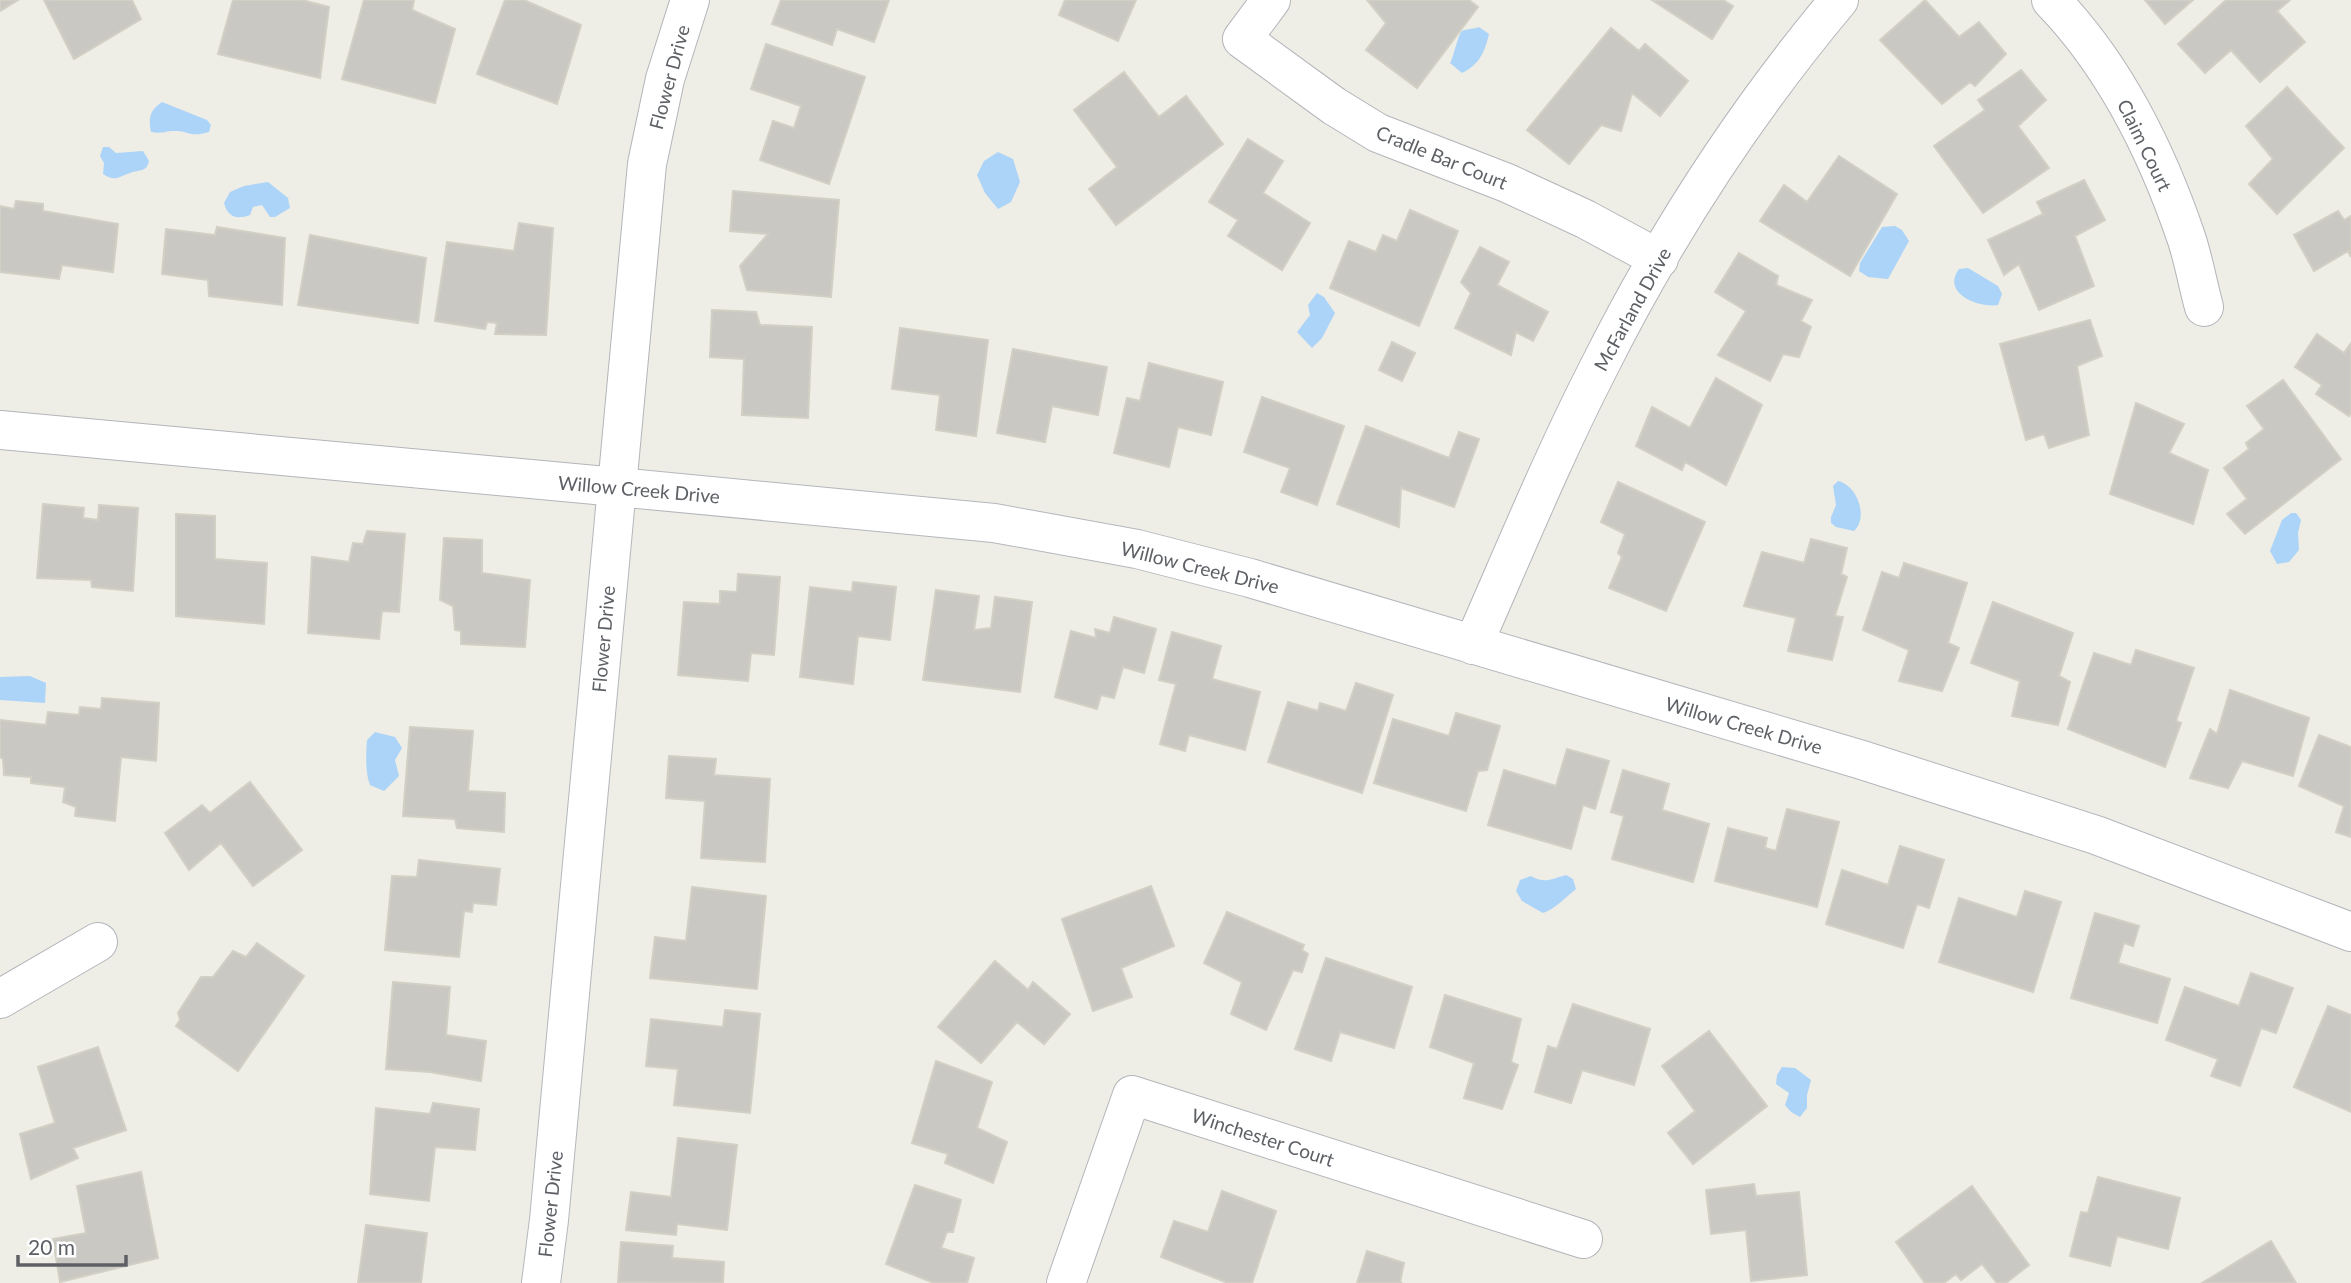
<svg xmlns="http://www.w3.org/2000/svg" width="2351" height="1283" viewBox="0 0 2351 1283" font-family="Lato,sans-serif">
  <style>
    .water { fill: #acd4f8 }
    .building { fill: #cac8c2; stroke: #d2cfc4; stroke-width: 2 }
    .lines { fill: none; stroke-linecap: round; stroke-linejoin: round }
    .street-casing { stroke: #b3b5b9; stroke-width: 40 }
    .secondary-casing { stroke: #b4b7bc; stroke-width: 40 }
    .street { stroke: #fff; stroke-width: 38 }
    .secondary { stroke: #fff; stroke-width: 38 }
    .labels { text-anchor: middle; dominant-baseline: central; stroke-width: 6; stroke-linejoin: round; paint-order: stroke }
    .street-label { font-size: 19px; fill: #5d6065; stroke: #fff }
  </style>
  <rect width="100%" height="100%" fill="#eeede6"/>
  <path class="water" d="M1479,27L1489,34C1485,52 1479,65 1462,73L1450,63C1454,56 1458,34 1462,31C1466,29 1474,29 1479,27Z
    M162,102L207,120L211,125L209,132C189,138 188,130 174,131C165,131 163,134 151,132C148,118 150,110 162,102Z
    M103,147H109L116,153L143,151L149,161C146,173 140,169 130,173C118,177 115,182 103,174L104,163L100,156Z
    M998,152L1013,159L1020,182L1011,202L998,209L985,193L977,175L984,161Z
    M268,182L288,198L290,208L275,217H270L262,205L253,207L250,215C236,220 228,217 224,203L230,192L244,186Z
    M1895,226L1902,230L1909,241L1888,279L1868,277L1859,271L1860,263L1882,227Z
    M1968,268L1998,286L2002,294L1998,305C1978,308 1941,293 1959,269Z
    M1317,293L1324,297L1335,313L1322,338L1312,348L1297,332L1310,315L1308,305Z
    M1838,481C1857,485 1869,517 1854,531L1836,527L1831,523V517L1836,505L1833,486Z
    M2291,513H2296L2301,520L2298,533L2299,550L2289,562L2277,564L2270,551L2282,520Z
    M30,676L46,683L45,703L0,700V677Z
    M375,732L395,737L402,748L395,760L399,776L384,791L370,785C365,772 366,754 367,740Z
    M1566,875L1573,879L1576,889C1566,897 1555,909 1543,913L1522,901L1516,891L1520,880L1531,876C1544,884 1552,879 1566,875Z
    M1782,1067L1795,1068L1811,1080L1807,1095V1108L1800,1117L1791,1112L1785,1105L1789,1093L1776,1084L1777,1075Z"/>
  <path class="building" d="M0,0H18L0,11Z
    M44,0H132L141,19L74,59Z
    M233,0H302L329,7L320,78L218,54Z
    M364,0H414L412,10L455,29L435,103L342,79Z
    M505,0H524L581,25L557,104L477,74Z
    M781,0H889L874,42L837,29L832,45L772,24Z
    M1065,0H1136L1118,41L1059,15Z
    M1367,0H1469L1478,7L1417,88L1366,50L1386,23Z
    M1652,0H1723L1733,6L1712,39Z
    M1925,0L1959,37L1979,22L2006,54L1975,86L1970,82L1942,104L1880,40Z
    M2145,0H2193L2165,24Z
    M2226,0H2290L2277,11L2305,42L2260,82L2231,50L2205,73L2178,44Z
    M1611,28L1639,51L1645,44L1688,81L1660,116L1632,93L1621,131L1601,125L1569,164L1527,130Z
    M766,44L865,77L829,184L760,160L773,121L794,128L801,106L751,89Z
    M2021,70L2046,100L2018,126L2049,168L1983,213L1934,146L1985,110L1978,100Z
    M1124,72L1159,117L1186,96L1223,144L1116,225L1089,189L1117,167L1074,110Z
    M2287,87L2344,148L2277,214L2249,184L2273,159L2246,126Z
    M1248,139L1283,161L1263,193L1310,223L1282,270L1228,236L1238,220L1209,202Z
    M1839,156L1897,194L1850,276L1760,221L1784,185L1807,202Z
    M2084,180L2105,220L2075,236L2094,286L2039,310L2019,264L2004,275L1988,240L2043,214L2037,202Z
    M733,191L839,200L831,297L747,290L740,266L768,234L730,231Z
    M16,201L43,204V211L118,224L113,272L62,265L59,279L0,272V206L14,209Z
    M1410,210L1458,231L1419,326L1330,288L1349,241L1376,252L1383,235L1397,241Z
    M2338,211L2344,220L2351,216V257L2348,251L2314,271L2294,235Z
    M519,223L553,228L546,335L495,334L497,323L487,322L485,329L435,321L447,242L514,251Z
    M217,227L285,238L282,305L209,296L208,280L162,274L166,229L215,235Z
    M310,235L426,258L418,323L298,305Z
    M1480,247L1509,262L1497,285L1548,312L1533,341L1516,332L1511,355L1455,328L1471,293L1461,282Z
    M1739,253L1778,276L1776,285L1812,300L1801,321L1811,327L1799,357L1783,354L1770,381L1718,355L1746,311L1715,292Z
    M712,310L756,312L760,325L812,327L808,418L742,415L744,359L710,357Z
    M2090,320L2102,356L2077,366L2089,435L2049,448L2044,434L2026,440L2000,344Z
    M900,328L988,340L976,436L936,430L940,395L892,389Z
    M2317,334L2344,353L2351,343V413L2349,416L2316,394L2322,385L2295,367Z
    M1392,342L1415,353L1402,381L1379,370Z
    M1013,349L1107,367L1098,415L1052,406L1045,442L997,433Z
    M1149,363L1223,382L1211,435L1178,427L1169,467L1114,453L1127,398L1140,401Z
    M1716,378L1762,405L1726,485L1685,462L1682,470L1636,446L1652,407L1690,428Z
    M2283,380L2341,459L2245,534L2227,514L2247,499L2224,468L2249,449L2246,443L2264,429L2247,406Z
    M1262,397L1344,426L1317,505L1281,492L1290,468L1244,452Z
    M2136,403L2184,424L2169,453L2208,470L2193,524L2110,494Z
    M1366,426L1449,458L1459,432L1479,439L1454,507L1401,488L1399,527L1337,504Z
    M1618,482L1705,522L1666,611L1609,588L1622,557L1618,553L1625,534L1601,522Z
    M43,504L84,508L83,518L98,520L99,505L138,508L133,591L92,587L91,580L37,578Z
    M176,514L215,516V559L267,563L264,624L176,616Z
    M367,531L405,534L399,612L382,611L379,639L308,633L312,557L349,562L353,543L363,544Z
    M444,538L482,540V573L530,580L525,647L461,644V631L455,630L453,606L440,600Z
    M1811,539L1847,548L1841,574L1847,577L1835,616L1843,617L1832,660L1788,651L1796,618L1744,606L1762,552L1804,563Z
    M1904,563L1967,583L1948,643L1959,648L1942,691L1899,681L1909,650L1863,630L1882,572L1899,578Z
    M738,574L780,577L774,655L751,653L748,681L678,675L684,602L720,604V591L737,592Z
    M853,582L896,587L890,640L858,636L853,684L800,677L810,587L852,592Z
    M936,590L979,596L974,630L991,628L995,597L1032,602L1020,692L923,680Z
    M1993,602L2073,633L2059,676L2070,682L2058,725L2012,716L2020,681L1971,663Z
    M1114,617L1156,629L1144,673L1123,667L1114,698L1101,695L1097,709L1055,697L1071,631L1096,638L1095,629L1110,633Z
    M1172,632L1221,646L1212,679L1260,692L1245,750L1189,735L1185,751L1160,744L1176,684L1159,680Z
    M2136,650L2194,668L2176,721L2181,723L2165,767L2068,729L2094,653L2131,665Z
    M1356,683L1393,695L1362,793L1268,762L1288,702L1318,711L1320,703L1346,711Z
    M2230,690L2309,718L2293,776L2242,761L2228,788L2190,778L2210,729L2217,734Z
    M102,698L159,703L156,761L121,757L115,821L75,816L76,807L63,802L65,787L31,783V777L4,775L3,759L0,757V720L46,725L48,712L79,715L80,707L101,709Z
    M1456,713L1500,726L1487,770L1478,771L1466,811L1374,783L1393,719L1449,736Z
    M410,727L473,731L468,791L505,793L504,832L457,828L455,819L403,816Z
    M2319,735L2351,747V837L2336,832L2344,806L2299,786Z
    M1567,749L1609,761L1595,809L1583,805L1571,849L1488,825L1504,770L1556,786Z
    M669,756L716,759L714,775L770,779L765,862L701,858L705,801L666,798Z
    M1623,770L1669,784L1662,810L1709,824L1693,882L1612,859L1624,816L1611,812Z
    M250,782L302,850L253,886L221,843L189,870L165,833L202,805L210,813Z
    M1787,809L1839,822L1817,907L1715,881L1728,828L1767,838L1765,848L1776,851Z
    M1900,846L1944,860L1929,908L1917,904L1903,948L1826,924L1842,870L1888,885Z
    M419,860L500,869L496,905L473,903L472,912L464,911L459,957L385,950L392,876L417,877Z
    M1151,886L1174,946L1121,968L1132,997L1093,1011L1062,919Z
    M692,887L766,896L757,989L650,978L655,937L686,941Z
    M2025,891L2061,902L2033,992L1939,962L1959,898L2017,917Z
    M1227,912L1304,945L1302,950L1308,954L1302,972L1293,970L1266,1030L1231,1014L1242,982L1204,963Z
    M2095,913L2139,926L2133,946L2124,943L2118,963L2170,979L2157,1023L2071,998Z
    M257,943L304,976L238,1071L176,1026L180,1020L178,1013L201,977H213L233,951L246,957Z
    M1326,958L1412,987L1394,1048L1340,1032L1331,1061L1295,1049Z
    M995,961L1028,990L1033,982L1070,1014L1044,1044L1017,1022L981,1063L938,1027Z
    M2251,973L2293,988L2276,1033L2261,1028L2240,1086L2211,1076L2218,1059L2166,1040L2185,987L2239,1006Z
    M393,982L450,987L446,1035L486,1041L481,1081L430,1072L386,1069Z
    M1445,995L1521,1019L1511,1062L1518,1065L1502,1109L1464,1098L1474,1063L1430,1047Z
    M1573,1004L1650,1029L1634,1085L1582,1070L1571,1103L1535,1092L1548,1046L1557,1049Z
    M2328,1006L2351,1015V1112L2294,1087Z
    M725,1010L760,1014L750,1113L674,1105L678,1069L646,1066L651,1019L723,1027Z
    M1709,1031L1767,1106L1693,1164L1668,1133L1695,1111L1662,1066Z
    M98,1047L126,1130L73,1148L78,1158L31,1179L20,1134L55,1123L38,1067Z
    M936,1061L992,1082L977,1128L1007,1142L993,1183L945,1163L948,1154L912,1143Z
    M433,1103L479,1109L475,1150L435,1147L429,1201L370,1194L376,1108L430,1114Z
    M678,1138L737,1145L727,1230L677,1224L676,1235L626,1230L631,1192L671,1197Z
    M141,1172L158,1258L60,1282L53,1239L86,1233L77,1186Z
    M2098,1177L2180,1198L2168,1249L2117,1236L2110,1266L2070,1256L2081,1212L2088,1213Z
    M1754,1184L1756,1196L1799,1192L1807,1275L1751,1281L1746,1230L1711,1234L1706,1190Z
    M915,1185L961,1200L953,1232H947L941,1248L974,1258L967,1283H934L886,1264Z
    M1972,1186L2029,1265L2006,1283H1997L1982,1264L1961,1280L1956,1274L1944,1283H1925L1896,1242Z
    M1222,1191L1276,1211L1252,1283H1228L1161,1257L1174,1221L1208,1232Z
    M366,1225L427,1233L421,1283H358Z
    M2271,1241L2296,1283H2202Z
    M621,1242L673,1246L672,1258L724,1262L723,1283L618,1282Z
    M1367,1251L1404,1263L1400,1282L1402,1283H1357Z"/>
  <g class="lines">
    <defs>
      <path id="street" d="M1271,0L1242,39L1334,106L1378,133L1507,183L1585,219L1659,259
        M2051,0C2114,65 2158,154 2187,240C2194,262 2198,285 2204,307
        M0,430L617,487L647,164L665,79L690,0
        M1473,645C1514,552 1552,459 1598,369C1663,239 1745,112 1839,0
        M0,999L98,942
        M1066,1283L1132,1095L1583,1239"/>
      <path id="secondary" d="M541,1283L549,1220L617,487L994,523L1137,549L1250,578L1862,760L2096,835L2351,932"/>
    </defs>
    <use href="#street" class="street-casing"/>
    <use href="#secondary" class="secondary-casing"/>
    <use href="#street" class="street"/>
    <use href="#secondary" class="secondary"/>
  </g>
  <g class="labels">
    <g class="street-label">
      <text transform="translate(669 77) rotate(-75)">Flower Drive</text>
      <text transform="translate(2145 145) rotate(64)">Claim Court</text>
      <text transform="translate(1442 157) rotate(22)">Cradle Bar Court</text>
      <text transform="translate(1632 309) rotate(-61)">McFarland Drive</text>
      <text transform="translate(639 489) rotate(5)">Willow Creek Drive</text>
      <text transform="translate(1200 567) rotate(14)">Willow Creek Drive</text>
      <text transform="translate(603 639) rotate(-85)">Flower Drive</text>
      <text transform="translate(1744 725) rotate(16)">Willow Creek Drive</text>
      <text transform="translate(1263 1137) rotate(18)">Winchester Court</text>
      <text transform="translate(550 1204) rotate(-84)">Flower Drive</text>
    </g>
  </g>
  <path d="M18 1255v10h108v-10" fill="none" stroke="#5d6065" stroke-width="3.5"/>
  <text x="28" y="1255" font-size="21" fill="#5d6065" stroke="#ffffff" stroke-width="5" paint-order="stroke">20 m</text>
</svg>
